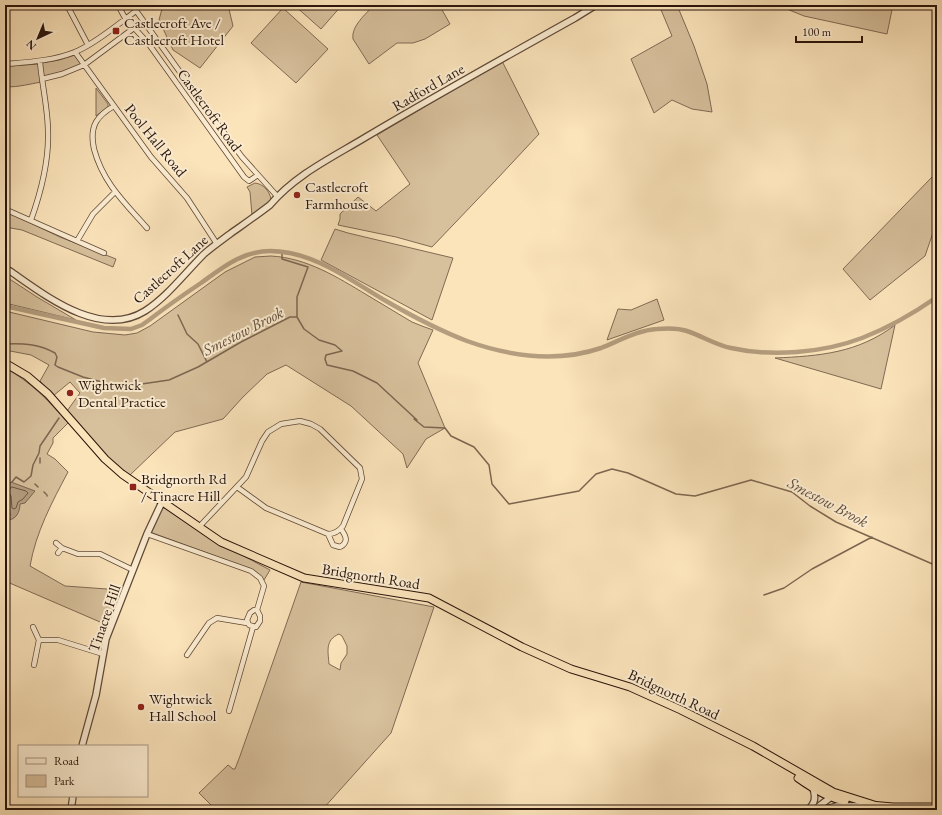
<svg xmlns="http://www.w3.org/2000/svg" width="942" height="815" viewBox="0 0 942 815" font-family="'EB Garamond',serif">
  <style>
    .green { fill: #d7c09c; stroke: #806a54; fill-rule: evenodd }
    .water { fill: #b49d7e; stroke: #7c6650 }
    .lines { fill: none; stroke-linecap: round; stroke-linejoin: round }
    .shore { stroke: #6e5844; stroke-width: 1 }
    .stream { stroke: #7c6650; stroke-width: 1.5 }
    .canal { stroke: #b49d7e; stroke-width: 4.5 }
    .minor-casing { stroke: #5e4837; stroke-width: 6 }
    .tertiary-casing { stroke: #5e4837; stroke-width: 8 }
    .trunk-casing { stroke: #29140b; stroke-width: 9 }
    .minor { stroke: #fcedd2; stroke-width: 4.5 }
    .tertiary { stroke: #fcedd2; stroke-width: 5.5 }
    .trunk { stroke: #fbe3ba; stroke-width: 7 }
    .poi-dot { fill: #8f2418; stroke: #fcedd2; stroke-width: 1.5 }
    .labels { text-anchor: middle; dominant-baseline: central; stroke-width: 4; stroke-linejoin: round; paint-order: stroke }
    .poi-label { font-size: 15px; fill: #29140b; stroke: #fcedd2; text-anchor: start }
    .street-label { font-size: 15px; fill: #29140b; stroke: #fcedd2 }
    .water-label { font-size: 16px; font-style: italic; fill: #614b39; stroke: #fcedd2 }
  </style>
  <rect width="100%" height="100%" fill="#fbe3ba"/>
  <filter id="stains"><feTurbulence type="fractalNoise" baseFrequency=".005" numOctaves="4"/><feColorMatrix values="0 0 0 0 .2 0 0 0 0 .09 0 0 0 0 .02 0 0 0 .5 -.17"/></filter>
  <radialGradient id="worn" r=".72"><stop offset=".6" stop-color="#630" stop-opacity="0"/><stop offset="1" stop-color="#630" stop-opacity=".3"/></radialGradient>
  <path class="green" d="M163,5H228L233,26L200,68L173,50L159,20Z
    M294,5H342L321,29Z
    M374,5H444L441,8L450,24L425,39L413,43H397L369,64L353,39C351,26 366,14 374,5Z
    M659,5H677L694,46L707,84L712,112L692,109L672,100L654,113L631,59L672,36Z
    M777,5H893L887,34L804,16Z
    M283,8L328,49L296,83L251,43Z
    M75,55L82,64L62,73L43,78L42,63L59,60Z
    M502,61L539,134L496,180L432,247L396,237L338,225L340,219V214L358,197L376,211L410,184L377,135Z
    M40,64L41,82C30,84 19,87 7,87L8,66Z
    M96,88L108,104V107L96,116Z
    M932,177L937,186V221L925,256L870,300L843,269Z
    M255,183C263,184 269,190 271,199L265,206L252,215L250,192L247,187Z
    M5,211L60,237L116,259L113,267L22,230L5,227Z
    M335,229L348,233L453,258L432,320L321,260Z
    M271,256C307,258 337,277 367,295C382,304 397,313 412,322L422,326L433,330L418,363L445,428L426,439L407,468L403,454L351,406L286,365L267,374L243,397L223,419L175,432L130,475C105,460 86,433 67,411L80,393L70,382L53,396L40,381L49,365L31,355L5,350V311L93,332L125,335L137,333L150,326L225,272L255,257Z
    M5,276L37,297L76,320L5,303Z
    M657,299L664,320L607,340L618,309L631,310Z
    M895,325L881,389L775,358C820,356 858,353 895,325Z
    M5,368C31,382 48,400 68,423L53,438V443L47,454L55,459L68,472C52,502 36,532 30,566L65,586L121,590L107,625L5,581Z
    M161,508H165L206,536L270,570L264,580L251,569L150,532Z
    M301,582L434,607L391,733L322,810H216L199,793L228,765L233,769H235L240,756ZM339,634L342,636L347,646V654L341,663L340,670L329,664C328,651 325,640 339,634Z"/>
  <path class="water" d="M11,482L35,491L25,503L20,504C20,512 16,520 7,520L10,515L6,489Z"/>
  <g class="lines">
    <path class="shore" d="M12,487L26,491L28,493L23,499L18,502L16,508L14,509L12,508L11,496L8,492Z"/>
    <path class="stream" d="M282,251V259L308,267L297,297V316
      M178,315L187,334L198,344L207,362
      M5,344C23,343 39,344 55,353L57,357L55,365L58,367L83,377L121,387L169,380L198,367L241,342L290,317H297L304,329L319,340L335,345L342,351L326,355L325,359L327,365L353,371L377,383L417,420L414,419L424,427L445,428L451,436L474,447L489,465L492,484L509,504L579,491L596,474L612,469L628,473L676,494L695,496L751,480L792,492L810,506L836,522L937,566
      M40,458V463
      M12,482L16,477L24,482L31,476L33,465L39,453L40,446L59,418
      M35,484L38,487
      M44,492L46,494
      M47,495V496
      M5,500L7,499
      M764,595L784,588L812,569L872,537"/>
    <path class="canal" d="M5,306L104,328L131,329L142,325L149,320C166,307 183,295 201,283C222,268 242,251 270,251C313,251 350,280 386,301C412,316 438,330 467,341C509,356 557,363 601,348C619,341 638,330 657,329C667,328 678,328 687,331C702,336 716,345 731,348C771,357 823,353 862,338C888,328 914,313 937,297"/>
    <defs>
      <path id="minor" d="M67,5L88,45
        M118,5L125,18L148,43L244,177L249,181L258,175
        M132,5L205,107L242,157L277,196
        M75,52L151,157L187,198L217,244
        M5,64C29,62 52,61 75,52C95,44 118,24 136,11
        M42,79L62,74L84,65L134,28
        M114,106C107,110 100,115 96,122C91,131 92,140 94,149C103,183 125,203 147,228
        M9,211L104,253
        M31,220C41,192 49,162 48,132C48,109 42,85 40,62
        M77,241L93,214L115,192
        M199,527L246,477L262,441L268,432L281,424L300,421L311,424L320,429L360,468L362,479L343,526C339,531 334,534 328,534L266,508L237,487
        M147,534L251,571L260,578L264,586L257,610
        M328,534L333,545L340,547C349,542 346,536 341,529
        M56,543L62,548L78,554H100L133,570
        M58,553L62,548
        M254,610H257L260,616V621L256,627L249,625L247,620L250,613Z
        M33,627L39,640L34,665
        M39,640H58L103,654
        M187,655L209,623L217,618L247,623
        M229,711L253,627"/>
      <path id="tertiary" d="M5,269L10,271C46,296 100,339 145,311C167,297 185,273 204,254C212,247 222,240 230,234C244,224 257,215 270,205C295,175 333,157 366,137C435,96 505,57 575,18L596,5
        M82,746L96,695L106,639L147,534L162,502
        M71,810L73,796
        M808,810C815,803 816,798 813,788
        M814,810L831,797L832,795
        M823,810L837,806H870"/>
      <path id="trunk" d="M5,363L27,376L48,394L105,459L122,474L221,542L304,578L429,598L522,647L571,669L630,687L681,710L753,746L833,792L874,805
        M798,778C812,788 828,798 845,801
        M870,805L893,807H937"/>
    </defs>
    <use href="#minor" class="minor-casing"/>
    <use href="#tertiary" class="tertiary-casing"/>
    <use href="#trunk" class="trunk-casing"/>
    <use href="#minor" class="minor"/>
    <use href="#tertiary" class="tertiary"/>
    <use href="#trunk" class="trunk"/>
  </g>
  <g class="poi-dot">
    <rect x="112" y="27" width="8" height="8" rx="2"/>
    <circle cx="297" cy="195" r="4"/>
    <circle cx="70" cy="393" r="4"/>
    <rect x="129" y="483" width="8" height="8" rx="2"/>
    <circle cx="141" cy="707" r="4"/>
  </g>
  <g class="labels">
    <g class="poi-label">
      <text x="124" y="22">Castlecroft Ave /<tspan x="124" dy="17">Castlecroft Hotel</tspan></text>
      <text x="305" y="186">Castlecroft<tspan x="305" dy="17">Farmhouse</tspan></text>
      <text x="78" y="384">Wightwick<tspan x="78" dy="17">Dental Practice</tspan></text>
      <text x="141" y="478">Bridgnorth Rd<tspan x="141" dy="17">/ Tinacre Hill</tspan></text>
      <text x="149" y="698">Wightwick<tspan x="149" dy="17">Hall School</tspan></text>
    </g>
    <g class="street-label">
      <text transform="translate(428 87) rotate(-30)">Radford Lane</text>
      <text transform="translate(210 110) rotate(54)">Castlecroft Road</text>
      <text transform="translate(156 140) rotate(51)">Pool Hall Road</text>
      <text transform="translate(170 269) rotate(-42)">Castlecroft Lane</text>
      <text transform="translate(371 576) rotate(9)">Bridgnorth Road</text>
      <text transform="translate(104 618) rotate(-71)">Tinacre Hill</text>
      <text transform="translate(674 694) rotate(25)">Bridgnorth Road</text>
    </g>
    <g class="water-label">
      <text transform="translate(243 331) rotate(-27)">Smestow Brook</text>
      <text transform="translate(828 502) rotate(28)">Smestow Brook</text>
    </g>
  </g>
  <rect width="942" height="815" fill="none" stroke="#fbe3ba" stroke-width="20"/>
  <rect x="6" y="6" width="930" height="803" fill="none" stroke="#29140b" stroke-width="2"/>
  <rect x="10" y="10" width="922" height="795" fill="none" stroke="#29140b"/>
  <rect x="18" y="745" width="130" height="52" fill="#fcedd2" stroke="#a89682"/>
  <rect x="26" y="758" width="20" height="6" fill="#fcedd2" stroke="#a89682"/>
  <text x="54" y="765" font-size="12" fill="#29140b">Road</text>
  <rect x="26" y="775" width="20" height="12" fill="#d7c09c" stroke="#a89682"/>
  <text x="54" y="785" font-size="12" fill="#29140b">Park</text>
  <g transform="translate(38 38) rotate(224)" stroke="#fcedd2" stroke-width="3" paint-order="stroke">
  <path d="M0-3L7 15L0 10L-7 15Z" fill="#29140b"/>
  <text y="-6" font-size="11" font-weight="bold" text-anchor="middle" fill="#29140b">N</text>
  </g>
  <path d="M796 36v6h66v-6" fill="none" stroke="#29140b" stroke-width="2"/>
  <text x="802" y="36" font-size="12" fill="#29140b" stroke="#fcedd2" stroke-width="3" paint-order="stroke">100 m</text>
  <rect width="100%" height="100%" filter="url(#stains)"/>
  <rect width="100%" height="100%" fill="url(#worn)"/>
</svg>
